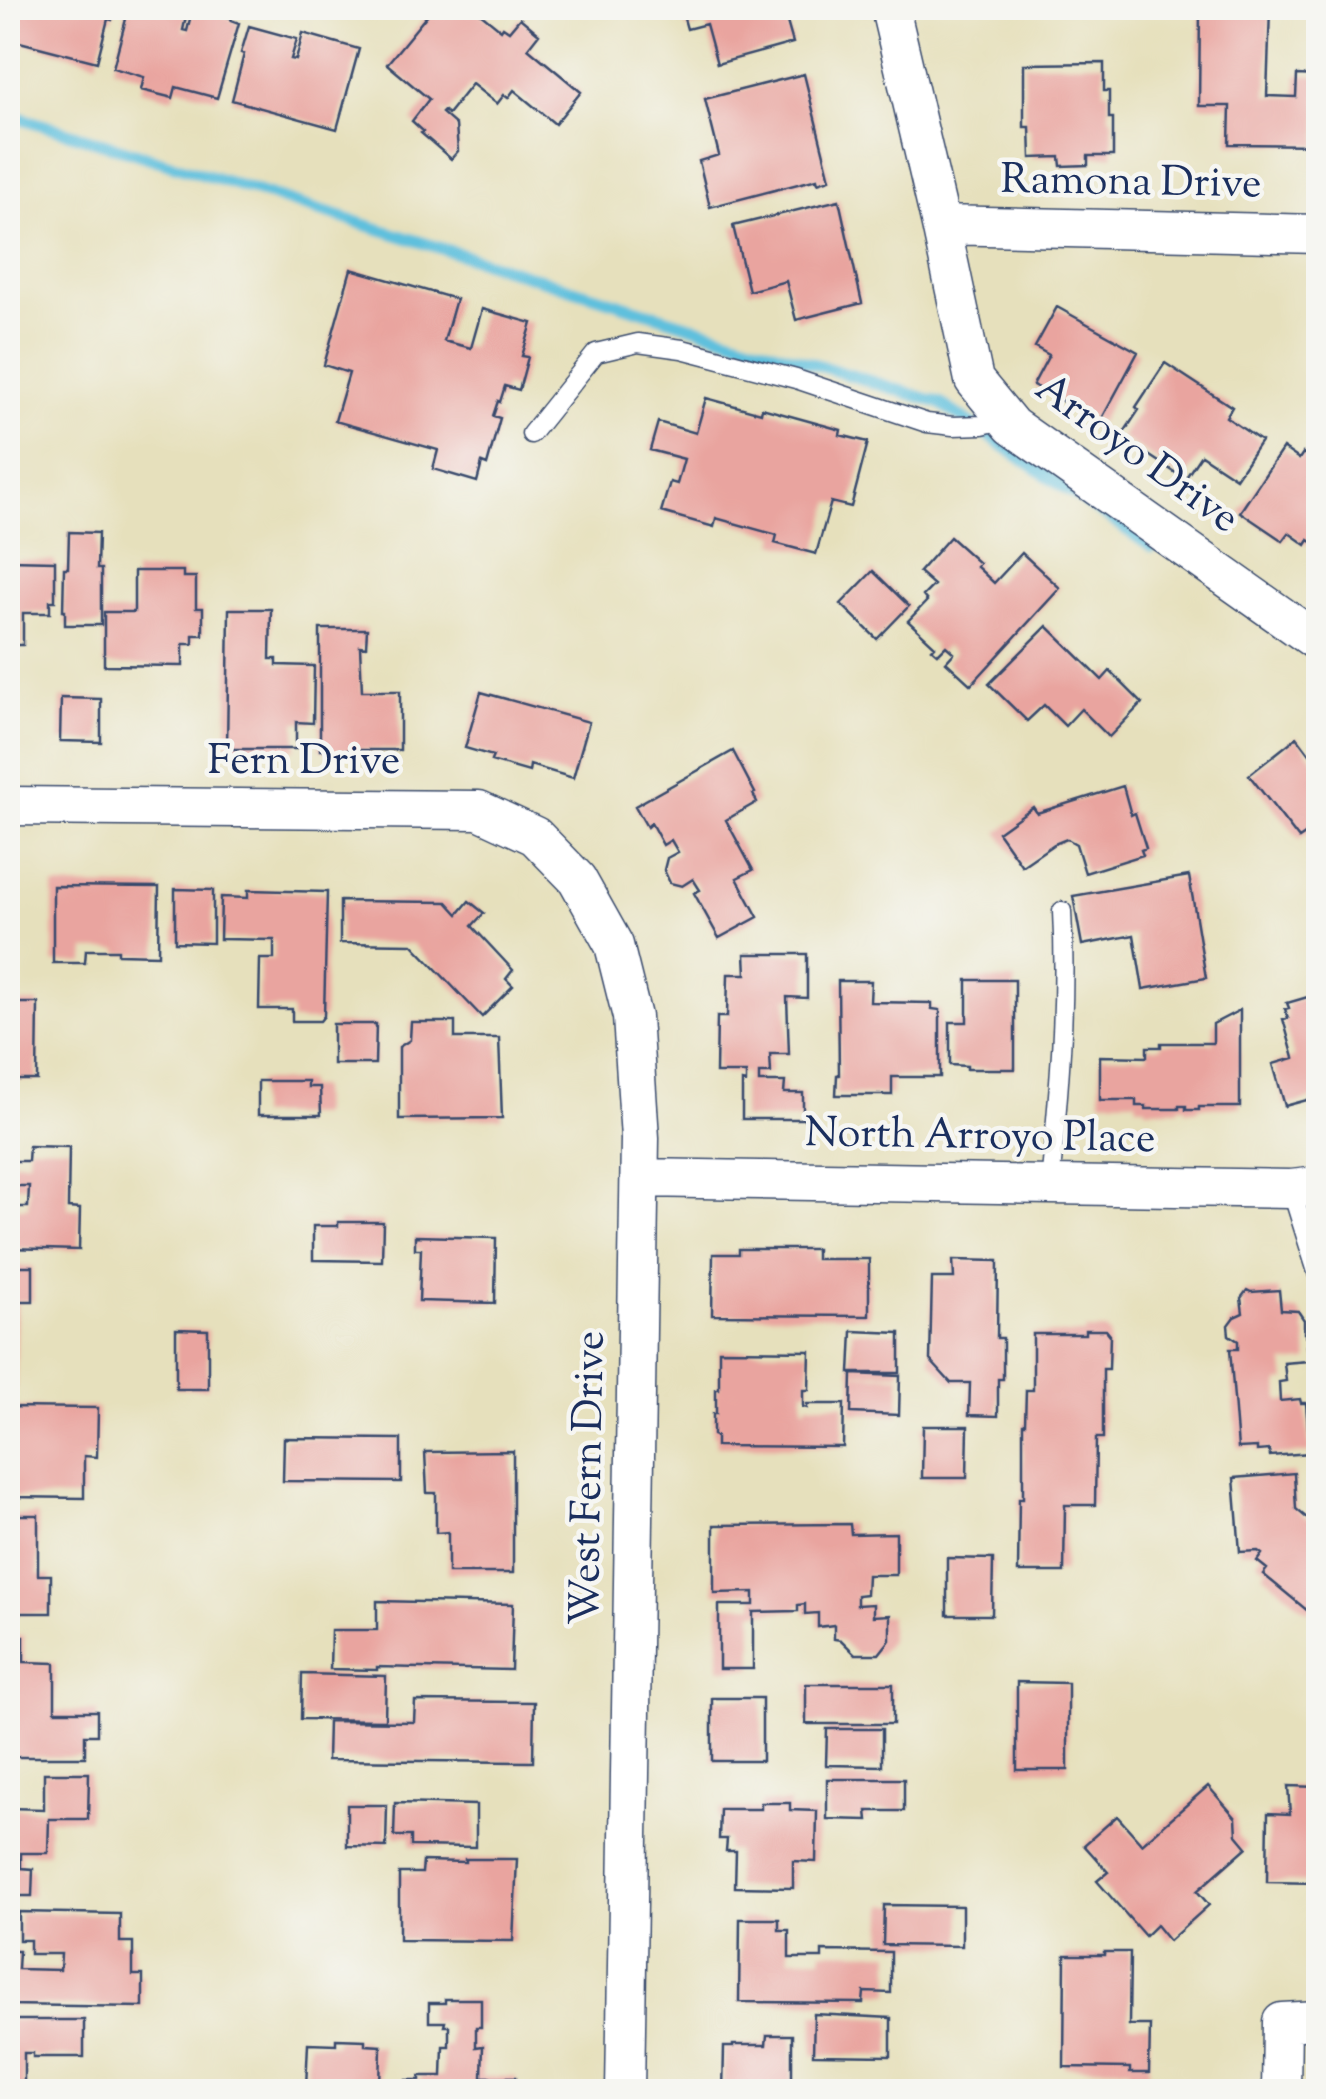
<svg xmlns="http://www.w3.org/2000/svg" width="1326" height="2099" viewBox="0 0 1326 2099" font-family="'Sorts Mill Goudy',serif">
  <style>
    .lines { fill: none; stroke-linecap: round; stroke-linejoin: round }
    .stream { stroke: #5ec0dd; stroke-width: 12 }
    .building { fill: #e9a49f }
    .lane-casing { stroke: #394a6c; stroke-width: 21 }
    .street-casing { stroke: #394a6c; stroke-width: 41 }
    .lane { stroke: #fff; stroke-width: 18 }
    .street { stroke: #fff; stroke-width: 38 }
    .labels { text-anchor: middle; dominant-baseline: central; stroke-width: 9; stroke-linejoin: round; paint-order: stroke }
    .street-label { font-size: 42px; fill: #1b2f5e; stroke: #f6f6f2 }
  </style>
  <rect width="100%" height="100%" fill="#f6f6f2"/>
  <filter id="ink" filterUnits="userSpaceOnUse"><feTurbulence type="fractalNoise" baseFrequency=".01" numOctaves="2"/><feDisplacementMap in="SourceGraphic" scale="20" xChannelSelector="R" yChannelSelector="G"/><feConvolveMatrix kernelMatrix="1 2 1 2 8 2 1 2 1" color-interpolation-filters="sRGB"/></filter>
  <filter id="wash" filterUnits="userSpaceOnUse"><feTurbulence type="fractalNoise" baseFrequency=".0048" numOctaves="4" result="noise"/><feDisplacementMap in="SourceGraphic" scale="40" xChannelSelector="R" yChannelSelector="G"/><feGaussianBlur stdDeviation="2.25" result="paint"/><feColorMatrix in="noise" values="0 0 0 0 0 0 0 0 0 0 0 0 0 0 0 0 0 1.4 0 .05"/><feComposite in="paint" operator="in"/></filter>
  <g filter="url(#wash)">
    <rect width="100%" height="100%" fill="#e6e0bc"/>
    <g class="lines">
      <path class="stream" d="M8,114L940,403L1152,547"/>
    </g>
    <g id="blocks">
      <path class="building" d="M8,8H115L112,20L108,19L97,62L8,39Z
        M127,8H188L183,30L187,31L192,11L200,13L202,10L232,18L231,20L239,23L217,98L176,87L173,98L141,90L144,77L113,68L126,19L124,18Z
        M433,8H474L501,30L503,27L509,31L520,18L539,34L528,48L581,92L555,124L514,90L508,98L504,95L497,104L472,84L448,114L444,111L442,113L456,125L458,151L451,159L421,133L423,131L412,121L429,99L387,64Z
        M681,8H783L793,43L717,64L706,24L687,29Z
        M1200,8L1270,9L1267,96L1296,97L1297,75L1318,76V145L1229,144L1230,106H1199Z
        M249,26L297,39L291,59L296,60L303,33L359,49L337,129L232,100L244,54L241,53Z
        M1104,63V91H1109V118H1113V156H1088V165L1061,166L1060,157L1031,158L1030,127H1024V64Z
        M804,74L830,179L818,183L817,179L710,207L699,161L719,155L705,99Z
        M839,200L862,303L796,320L786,281L749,291L733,226Z
        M351,269L456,299L444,341L471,348L482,309L532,323L522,356L528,357L519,390L505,386L500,402L498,401L493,416L500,418L487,465L482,463L477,482L433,469L438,450L335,421L349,373L324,365Z
        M1057,307L1138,352L1100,422L1033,385L1049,355L1035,347Z
        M1165,363L1232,407L1226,417L1261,441L1236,478L1201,455L1185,479L1121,437L1139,410L1136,407Z
        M706,398L761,413L762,408L841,430L840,435L868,442L851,507L831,502L816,554L775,543L777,535L716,518L714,527L661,512L670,482L677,484L684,459L650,450L658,422L696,433Z
        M1283,448L1299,459L1303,453L1318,464V546L1309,540L1306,545L1289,533L1283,541L1240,512Z
        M69,532L98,533L97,569H101V625H65V611H63L64,568H68Z
        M950,537L979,563L976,566L994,583L1022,553L1060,588L971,685L946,662L954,653L946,646L938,654L932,649L935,646L908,621L927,601L923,596L934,585L919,572Z
        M8,560L55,561V601H50V613H23V645H8Z
        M134,571H183V577H196V608H203V635H193V644H183V666L104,665V612H134Z
        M873,571L909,606L877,639L841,604Z
        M229,609H271L270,659H277V665L314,666L313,723L296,722V749H227Z
        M1047,626L1102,680L1110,671L1142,703L1109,737L1081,709L1065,726L1044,705L1027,721L989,684Z
        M320,629H367L366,647L360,646L362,691H400V750H320Z
        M481,692L589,722L573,778L530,765L529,772L491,761L493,756L465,748Z
        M61,698L101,699V742L60,741Z
        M1297,737L1318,765V836L1314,840L1308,833L1299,839L1249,775Z
        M733,751L755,793L753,794L757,802L726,820L753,870L737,878L758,917L719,938L694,893L700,890L693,879L682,886L670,883L664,870L667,858L678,852L671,840L663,845L651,823L647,827L635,806Z
        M1123,786L1131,815L1135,813L1146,848L1141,850L1143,855L1085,873L1076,844L1067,839L1054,844L1022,866L998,832L1033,807L1037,813Z
        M1189,876L1206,978L1143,989L1134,935L1082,945L1073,896Z
        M53,886L159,887L158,955L118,954V950H86L85,963H53Z
        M175,889L213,890V943L175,942Z
        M248,890L327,892L324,1016L320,1021H292V1009H259L260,959H274V940L220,939L221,897L248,898Z
        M340,901L447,902L458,914L469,901L484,913L472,926L513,970L506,979L513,986L482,1017L412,944L340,943Z
        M8,911H11V965H8Z
        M745,954H807V998L787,997L789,1054H770L771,1073H759V1082H785L784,1093H803V1119H742V1082L746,1083V1073H716L717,1017H727L728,974H746Z
        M967,980H1015V1069H967V1066L950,1065V1022H967Z
        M838,981H871L870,1002L932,1003V1009L940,1010V1077H892V1095H836L837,1075H839Z
        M1318,994V1097L1285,1106L1273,1064L1294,1058L1283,1019L1288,1018L1285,1009L1289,1008L1287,1003Z
        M8,1003H38L37,1080H8Z
        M1240,1010V1107H1199V1110H1186V1106H1179V1109H1146V1106H1136V1100H1100V1056L1147,1057V1047H1161V1043H1213V1024Z
        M411,1022H455V1038H499L502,1118L399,1119V1047L410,1040Z
        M333,1024H376L375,1064H333Z
        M258,1081H308V1087H320L321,1115H258Z
        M29,1146L69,1147L68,1208L80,1209L79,1250L8,1248V1207H28L29,1186H8V1161H28Z
        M338,1222H383L382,1261L313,1260V1226H338Z
        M415,1236L496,1238L495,1303L419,1301L421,1249H415Z
        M739,1249H816V1259H869V1316L712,1315L713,1254H739Z
        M953,1260L998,1261L997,1338H1003V1379H998V1416L969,1415L970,1383H951L930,1360L932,1278H954Z
        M8,1266H33V1301H17L16,1388H8Z
        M1247,1290L1251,1292L1279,1290L1281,1310L1298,1311L1304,1320V1333H1306L1308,1361L1284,1363L1286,1381L1279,1382L1280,1401L1300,1399L1301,1403H1306L1310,1453L1270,1456L1269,1450L1257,1451V1447L1238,1448L1230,1349H1238V1341L1229,1335L1228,1325L1234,1317L1243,1313L1241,1298Z
        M176,1329L208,1330V1389H176Z
        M1085,1330H1106L1110,1335L1109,1369H1103V1438H1096L1095,1505H1065L1064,1572H1018L1019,1498H1023V1424H1025L1026,1390H1033V1334H1085Z
        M852,1331L900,1333V1373H850Z
        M719,1350L810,1351L809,1390H803V1407L807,1408V1404H844L843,1447L716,1446V1436L713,1435V1414H716V1389H719Z
        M852,1374L900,1376L899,1415L851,1413Z
        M8,1407L98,1408L97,1457L84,1456V1498L11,1497L12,1452H8Z
        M923,1426H968L967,1478H922Z
        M284,1438L401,1439V1482L283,1481Z
        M513,1451V1573H448V1532L436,1533V1493H427L425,1452Z
        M1294,1473L1296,1509L1308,1519L1318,1507V1600L1309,1612L1263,1574L1267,1569L1257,1561L1262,1554L1258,1551L1240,1552L1234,1478Z
        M8,1515H38V1575H51V1613H15L14,1578H8Z
        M850,1524L851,1534L896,1533V1575H867L866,1594L857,1595V1605L873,1604V1616L890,1615V1640L879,1654H855L841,1640L834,1639V1625L818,1627V1613L805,1614V1604L798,1605V1611L753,1612V1669H719V1605H754V1592L714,1593V1525Z
        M947,1558L993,1559L992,1615H947Z
        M377,1601L513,1604L511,1670L377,1667V1670L330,1669L331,1630H377Z
        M8,1636H24V1662L55,1663V1711H97V1735H85V1757H8Z
        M302,1674L386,1676L385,1720L301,1719Z
        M1017,1682L1068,1683V1770H1017Z
        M806,1684H893V1724H806Z
        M712,1698H762V1761H712Z
        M415,1701L534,1702L533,1762L327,1760L328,1721L414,1722Z
        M827,1729H882V1766L826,1765Z
        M44,1773H89L88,1819H49L48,1853H21V1868L33,1869L32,1896H8V1808L44,1809Z
        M827,1779H904V1811H867L868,1820L827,1819Z
        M1208,1786L1236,1818L1237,1835L1247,1847L1197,1891L1209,1905L1169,1941L1156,1925L1145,1936L1097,1881L1108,1872L1084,1845L1117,1816L1142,1844Z
        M1288,1786L1318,1787V1883L1267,1882L1268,1813L1290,1814Z
        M395,1803L476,1805V1847L411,1846V1836H394Z
        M761,1803H790V1810L817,1811L816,1862L793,1861V1888L735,1887L736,1851H726L727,1839H719L720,1809H761Z
        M347,1805H387L386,1847L347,1846Z
        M465,1859H517L513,1941L399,1940V1873H422L423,1861L465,1862Z
        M884,1905L962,1906V1946L883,1945Z
        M19,1912L120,1914V1942H133V1975H143V2007L8,2005V1951H19L18,1969L60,1970L61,1954H30V1940H19Z
        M740,1919H779V1930H789V1958H822V1951L891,1952V1993L864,1992L863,2003L739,2002Z
        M1104,1952H1130L1129,2025H1150L1149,2073H1130V2068L1064,2067L1065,1955H1104Z
        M445,1999H481V2027H476V2047L483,2046L482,2077H516V2092H406V2080H420V2076H442L443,2046H449V2026H444L445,2022H429V2003H445Z
        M814,2014L891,2018V2056L813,2055Z
        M8,2020H84V2057H33V2053H24V2092H8Z
        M767,2035H792V2092H723L724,2047H733V2045H766Z
        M336,2039L365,2040V2045L381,2046L380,2090L306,2087L308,2043L336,2044Z"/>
    </g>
  </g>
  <g filter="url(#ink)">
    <use href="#blocks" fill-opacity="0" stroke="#394a6c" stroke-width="2.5"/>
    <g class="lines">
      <defs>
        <path id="lane" d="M531,434L596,353L638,343L682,349L796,379L927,423L953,426L982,425L1006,419
          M1050,1184C1059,1093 1067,1002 1062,911
          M1291,1189L1318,1275"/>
        <path id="street" d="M890,8L941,225L974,380L1012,426L1318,642
          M941,225L1318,234
          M8,806L479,810L535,836L577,879L614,945L632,1017L640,1138L625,2092
          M640,1178L1291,1189L1318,1186
          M1281,2092L1282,2022L1318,2020"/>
      </defs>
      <use href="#lane" class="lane-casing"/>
      <use href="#street" class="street-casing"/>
      <use href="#lane" class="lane"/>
      <use href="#street" class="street"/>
    </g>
  </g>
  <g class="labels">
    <g class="street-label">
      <text transform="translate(1131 184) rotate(1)">Ramona Drive</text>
      <text transform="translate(1136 455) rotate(36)">Arroyo Drive</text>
      <text x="304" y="763">Fern Drive</text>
      <text transform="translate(980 1138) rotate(1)">North Arroyo Place</text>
      <text transform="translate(590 1478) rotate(-89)">West Fern Drive</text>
    </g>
  </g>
  <rect width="1326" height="2099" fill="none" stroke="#f6f6f2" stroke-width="40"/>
</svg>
